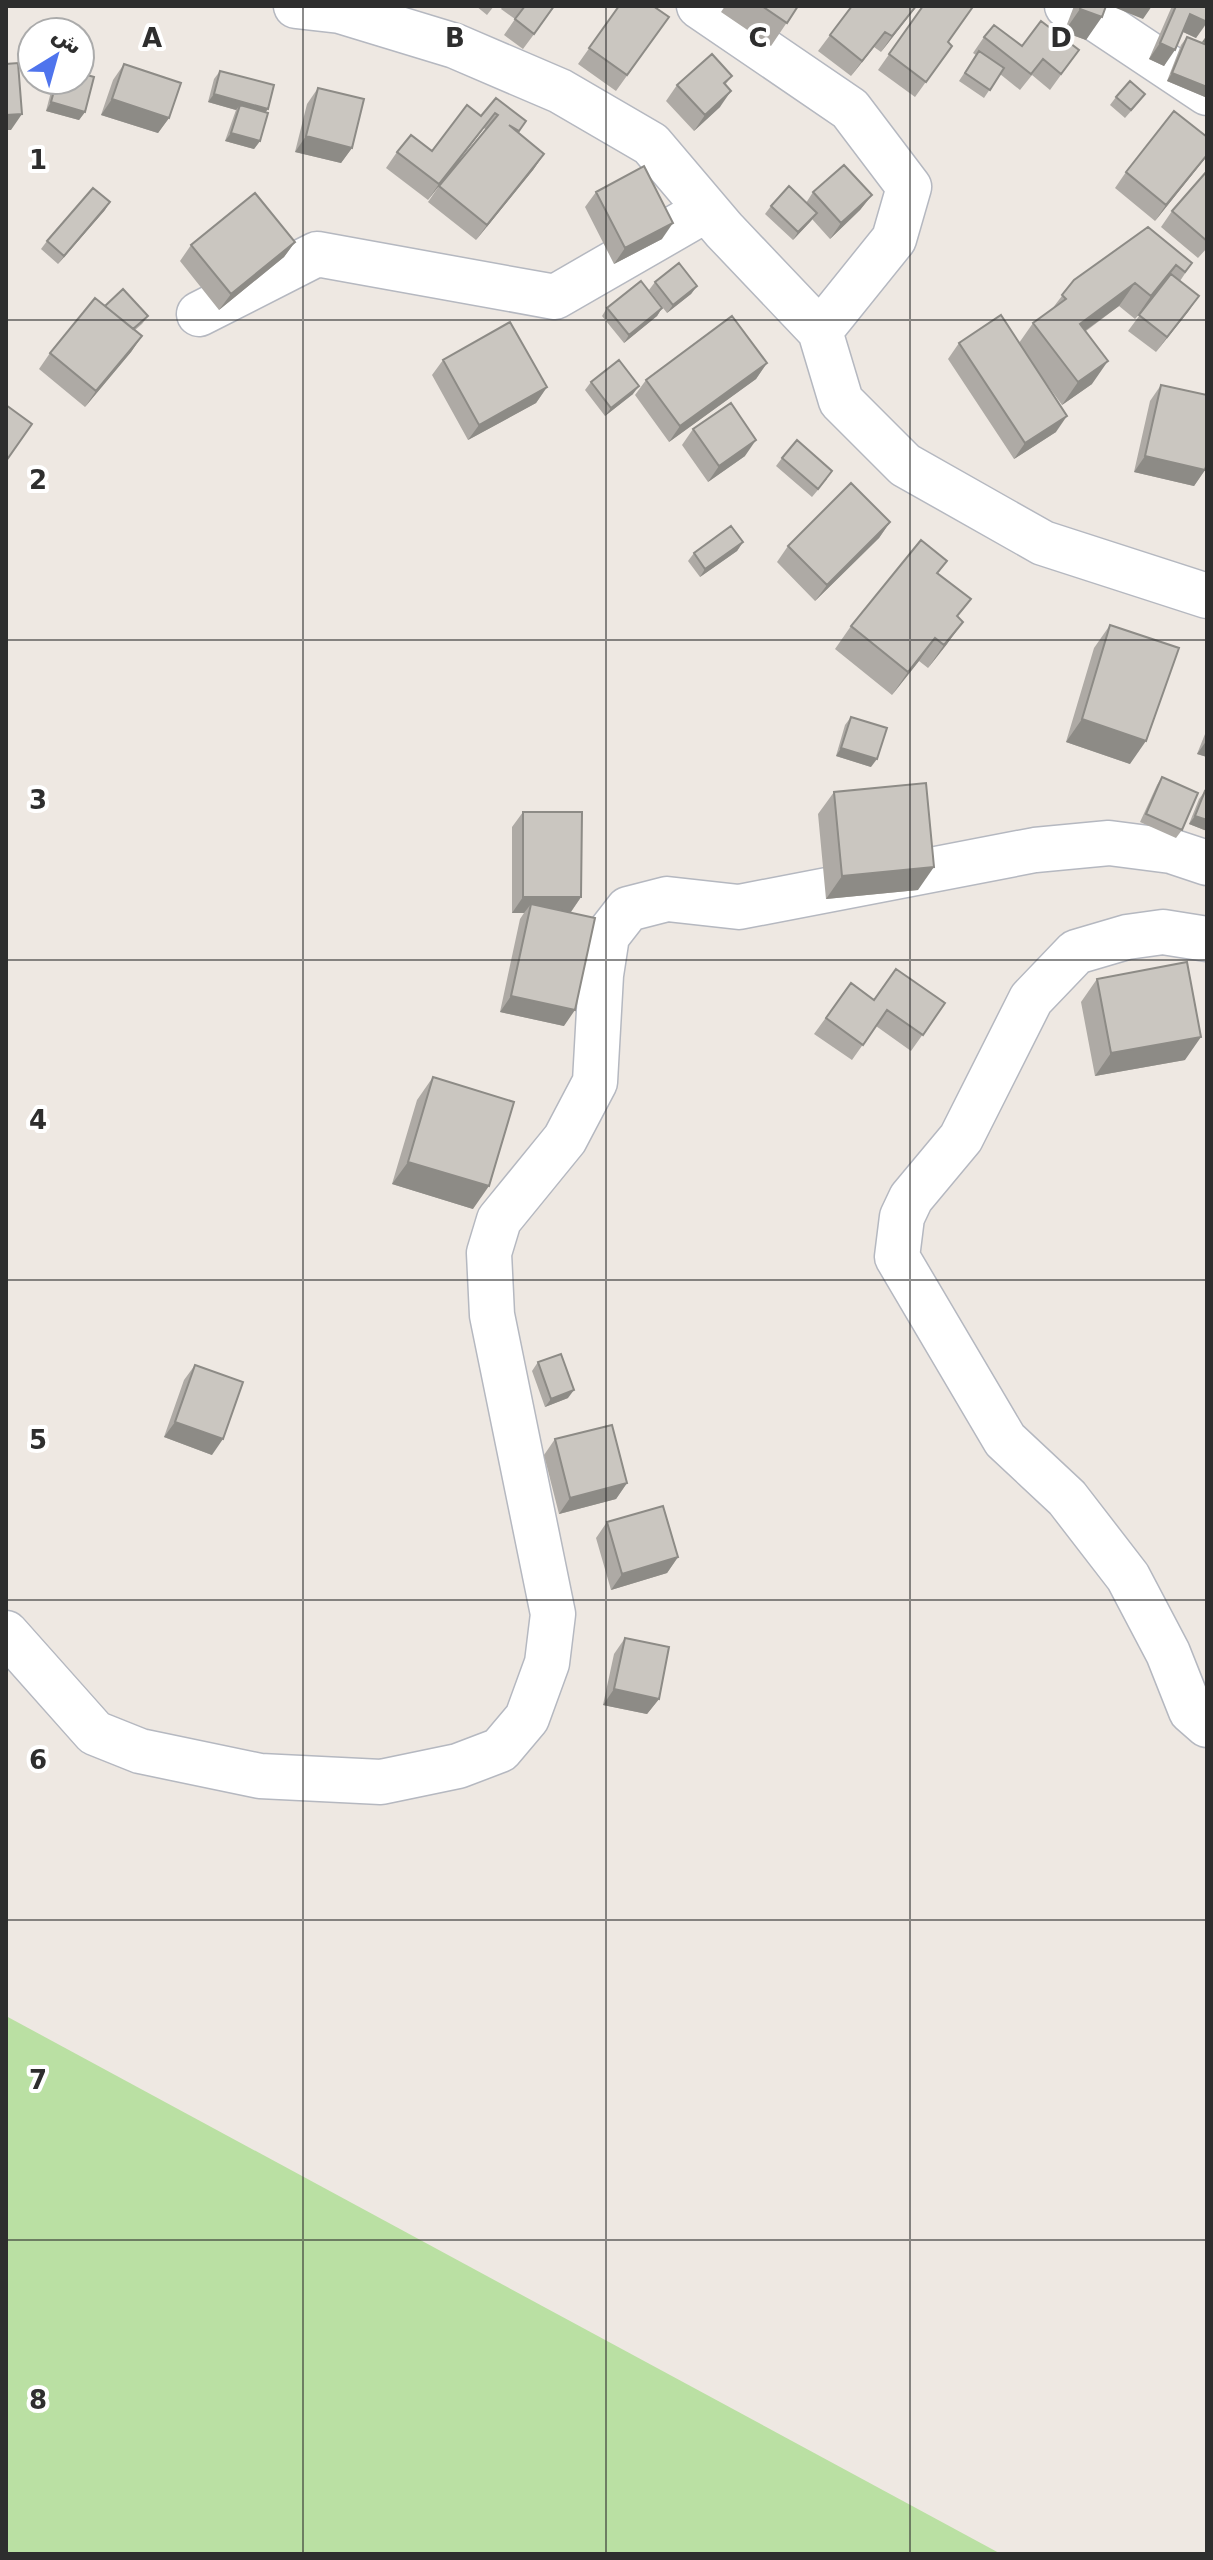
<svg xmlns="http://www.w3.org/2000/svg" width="1213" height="2560" viewBox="0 0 1213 2560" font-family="'DejaVu Sans',Cairo,sans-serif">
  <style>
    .green { fill: #bae0a3 }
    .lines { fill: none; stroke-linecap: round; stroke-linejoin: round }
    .street-casing { stroke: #b5b8c0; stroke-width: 47 }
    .street { stroke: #fff; stroke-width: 44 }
    .wall { fill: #aeaaa5 }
    .shaded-wall { fill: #8d8b86 }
    .building { fill: #cac6c0; stroke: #8d8b86; stroke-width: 2 }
    .grid { fill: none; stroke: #2e2e2e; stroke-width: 2; stroke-opacity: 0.55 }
    .grid-label { font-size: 26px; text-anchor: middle; font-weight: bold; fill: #2e2e2e; stroke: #fff; stroke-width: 8; stroke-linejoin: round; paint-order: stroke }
  </style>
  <rect width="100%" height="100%" fill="#eee8e2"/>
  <path class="green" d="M6,2016L1001,2554H6Z"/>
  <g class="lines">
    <defs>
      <path id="street" d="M296,6L340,11L455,46L560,91L651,144L724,230L820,331L894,239L909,187L850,109L699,6
        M1067,6L1090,15L1207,93
        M199,314L317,254L555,297L706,210
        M820,331L841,401L905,465L1043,543L1207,596
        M1207,939L1163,932L1127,937L1076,952L1031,999L961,1138L911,1198L902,1217L897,1257L1005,1440L1067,1498L1128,1577L1168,1653L1191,1711L1207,1725
        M6,1633L95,1733L140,1751L260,1776L381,1782L458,1766L500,1750L527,1718L547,1663L553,1614L492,1315L489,1253L499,1220L565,1139L595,1082L601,975L607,936L628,909L667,899L739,907L1035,850L1109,843L1171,851L1207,863"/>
    </defs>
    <use href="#street" class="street-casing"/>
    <use href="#street" class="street"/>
  </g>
  <path class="wall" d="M476,6H494L487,15Z
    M503,6H555L523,49L504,35L515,19L501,9Z
    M619,6L669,17L616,91L578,64Z
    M725,6H798L771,46L721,12Z
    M852,6H917L881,52L874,47L851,76L818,51Z
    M923,6L948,42L952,46L915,97L878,70Z
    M1074,6H1106L1086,40L1064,32Z
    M1172,6H1207V23L1196,38L1183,32L1164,66L1149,59Z
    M984,37L1022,46L1079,50L1050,90L1032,75L1020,90L1000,74L984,98L959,81L976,55L973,53Z
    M1187,37L1207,45V94L1205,97L1167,81L1181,45Z
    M124,64L169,118L158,133L101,115L113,80Z
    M220,71L265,112L260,141L254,149L225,141L236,110L208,102L214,79Z
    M732,76L725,85L720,107L694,131L666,101L677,85Z
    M54,80H80L85,112L79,120L46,111Z
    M318,88L352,148L341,163L295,152L307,104Z
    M1116,97L1139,102L1125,118L1110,105Z
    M496,98L526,121L518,133L544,154L533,170L476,240L428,202L439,186L486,130L484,128L428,200L386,168L397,152L432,151L481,116Z
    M1207,137V156L1155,221L1115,188L1126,172Z
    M1207,171V248L1198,258L1161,227L1172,211Z
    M596,192L662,239L614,264L585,207Z
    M813,192L872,195L860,210L830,239L812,219L793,240L765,214L771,206L806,203Z
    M105,210L58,264L41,249L47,241Z
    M295,242L284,257L219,310L180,261L191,245Z
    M1192,263L1180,281L1199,296L1156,352L1128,331L1160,288L1135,319L1119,306L1086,331L1092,384L1062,405L1046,383L1056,432L1014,459L948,359L959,343H1019L1033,323L1052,309L1074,280Z
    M655,282L697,286L691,294L667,313L649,290Z
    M105,306L148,316L142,324L135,330L142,336L131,352L85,407L39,369L50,353Z
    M607,308H662L657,316L624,343L602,316Z
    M443,360L547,387L536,403L468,440L432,375Z
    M767,363L756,379L669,442L635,395L646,380Z
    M591,382L633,394L605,416L585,390Z
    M1161,385L1205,470L1194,486L1134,472L1150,401Z
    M693,429L745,456L708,482L682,445Z
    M782,458L827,479L812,497L776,466Z
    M890,522L879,538L815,601L777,562L788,546Z
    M743,542L737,551L700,577L688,561L694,553Z
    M947,561L938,573L958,617L947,644L928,668L919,661L892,695L835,649L851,626Z
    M1110,625L1130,764L1066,742L1094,648Z
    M851,717L871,767L836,756L845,725Z
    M1207,729V757L1197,754Z
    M1162,777L1182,830L1176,838L1140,822L1157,785Z
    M1205,791L1207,831L1189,824L1199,799Z
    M834,792L918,890L826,899L818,814Z
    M523,812L581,897L571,912L564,1026L500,1012L520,919L524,913H512V827Z
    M1097,979L1185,1060L1095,1076L1081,1002Z
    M851,983L874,1000L945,1003L911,1051L876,1026L852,1060L814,1034Z
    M433,1077L473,1209L392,1184L417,1100Z
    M538,1362L568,1398L545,1407L532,1371Z
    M195,1365L212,1455L164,1437L184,1380Z
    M555,1439L627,1483L616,1499L559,1514L544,1455Z
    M607,1522L678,1557L667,1573L611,1590L596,1538Z
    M625,1638L659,1699L647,1714L603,1705L614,1654Z"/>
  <path class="shaded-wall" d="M916,6H917L881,52L892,36Z
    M1111,6H1152L1143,19Z
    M1080,9L1102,17L1086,40L1064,32Z
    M1190,14L1207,22L1196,38L1179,30Z
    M885,32L874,47L851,76L862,61Z
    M1207,35V44L1202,42Z
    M1160,43L1175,50L1164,66L1149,59Z
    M1172,73L1207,87V94L1205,97L1167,81Z
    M731,91L720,107L694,131L705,115Z
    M214,94L268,109L262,117L240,105L236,110L208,102Z
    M112,99L169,118L158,133L101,115Z
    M51,102L85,112L79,120L46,111Z
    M495,113L484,128L428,200L439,184Z
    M22,114L11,130H6V115Z
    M231,133L260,141L254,149L225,141Z
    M306,136L352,148L341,163L295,152Z
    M544,154L533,170L476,240L487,225Z
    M1207,155V156L1155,221L1166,205Z
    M872,195L860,210L830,239L841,223Z
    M110,202L105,210L58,264L64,256Z
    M817,213L811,221L793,240L798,232Z
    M673,223L662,239L614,264L625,248Z
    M295,242L284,257L219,310L231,294Z
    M1176,265L1160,288L1135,319L1151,296Z
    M1135,283L1119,306L1064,346L1080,324Z
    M697,286L691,294L667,313L673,305Z
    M1199,296L1188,312L1156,352L1167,337Z
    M662,308L657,316L624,343L629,335Z
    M142,336L131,352L85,407L96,391Z
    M1108,361L1092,384L1062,405L1078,382Z
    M767,363L756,379L669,442L680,426Z
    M639,386L633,394L605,416L611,408Z
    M547,387L536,403L468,440L479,425Z
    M1067,416L1056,432L1014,459L1025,443Z
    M756,440L745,456L708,482L719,466Z
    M1145,456L1205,470L1194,486L1134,472Z
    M890,522L879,538L815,601L827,585Z
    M743,542L737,551L700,577L705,569Z
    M963,622L947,644L928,668L944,645Z
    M935,638L919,661L892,695L908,672Z
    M1082,719L1146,741L1130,764L1066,742Z
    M1207,740V757L1197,754Z
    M841,748L877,759L871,767L836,756Z
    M1195,816L1207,820V831L1189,824Z
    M934,867L918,890L826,899L842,876Z
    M523,897H581L570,913L531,904L524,913H512Z
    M511,996L575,1010L564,1026L500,1012Z
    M1201,1037L1185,1060L1095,1076L1111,1053Z
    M408,1162L489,1186L473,1209L392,1184Z
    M574,1390L568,1398L545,1407L551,1399Z
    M175,1422L223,1439L212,1455L164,1437Z
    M627,1483L616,1499L559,1514L570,1498Z
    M678,1557L667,1573L611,1590L622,1574Z
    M614,1689L659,1699L647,1714L603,1705Z"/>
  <path class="building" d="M525,6H554L534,34L515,19Z
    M619,6H653L669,17L627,75L589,48Z
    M762,6H798L787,23Z
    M852,6H916L892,36L885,32L862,61L830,35Z
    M923,6H969L972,8L948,42L952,46L926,82L889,54Z
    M1081,6H1106L1102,17L1080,9Z
    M1176,6H1207V22L1190,14L1175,50L1160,43Z
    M1041,21L1079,50L1061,74L1043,59L1031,74L984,37L994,25L1022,46Z
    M1187,37L1207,45V87L1172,73Z
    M979,51L1004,68L990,90L965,73Z
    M712,54L732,76L724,83L731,91L705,115L677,85Z
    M18,63L22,114L6,115V64Z
    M124,64L181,83L169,118L112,99Z
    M220,71L274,85L268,109L214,94Z
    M80,73L94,77L85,112L51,102L57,80H80Z
    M1130,81L1145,94L1131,110L1116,97Z
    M318,88L364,99L352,148L306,136Z
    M496,98L526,121L519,131L509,125L544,154L487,225L439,186L498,115L495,113L439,184L397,152L411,135L432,151L467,105L481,116Z
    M240,105L268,113L260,141L231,133Z
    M1174,111L1207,137V155L1166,205L1126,172Z
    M844,165L872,195L841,223L813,192Z
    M644,166L673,223L625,248L596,192Z
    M1207,171V241L1172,211Z
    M789,186L817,213L798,232L771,206Z
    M93,188L110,202L64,256L47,241Z
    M255,193L295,242L231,294L191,245Z
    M1148,227L1192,263L1185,272L1176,265L1151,296L1135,283L1080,324L1108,361L1078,382L1033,323L1066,299L1062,295L1074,280Z
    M679,263L697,286L673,305L655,282Z
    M1171,274L1199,296L1167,337L1139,315Z
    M641,281L662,308L629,335L607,308Z
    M123,289L148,316L133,329L105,306Z
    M95,298L142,336L96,391L50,353Z
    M1001,315L1067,416L1025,443L959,343Z
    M732,316L767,363L680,426L646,380Z
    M510,322L547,387L479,425L443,360Z
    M619,360L639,386L611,408L591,382Z
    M1161,385L1207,395V463L1205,470L1145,456Z
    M731,403L756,440L719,466L693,429Z
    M6,405L32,424L6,461Z
    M797,440L832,471L818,489L782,458Z
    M851,483L890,522L827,585L788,546Z
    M731,526L743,542L705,569L694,553Z
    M921,540L947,561L937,573L971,599L957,616L963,622L944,645L935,638L908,672L851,626Z
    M1110,625L1179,648L1146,741L1082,719Z
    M851,717L887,728L877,759L841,748Z
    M1162,777L1198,793L1182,830L1146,814Z
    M926,783L934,867L842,876L834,792Z
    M1205,791L1207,792V820L1195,816Z
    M523,812H582L581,897H523Z
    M531,904L595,918L575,1010L511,996Z
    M1187,962L1201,1037L1111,1053L1097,979Z
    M896,969L945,1003L923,1035L887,1010L863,1045L826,1018L851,983L874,1000Z
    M433,1077L514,1102L489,1186L408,1162Z
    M561,1354L574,1390L551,1399L538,1362Z
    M195,1365L243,1382L223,1439L175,1422Z
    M612,1425L627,1483L570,1498L555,1439Z
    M663,1506L678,1557L622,1574L607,1522Z
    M625,1638L669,1647L659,1699L614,1689Z"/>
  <path class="grid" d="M303,6V2554M606,6V2554M910,6V2554M6,320H1207M6,640H1207M6,960H1207M6,1280H1207M6,1600H1207M6,1920H1207M6,2240H1207"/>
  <g class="grid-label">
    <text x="152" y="47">A</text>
    <text x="455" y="47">B</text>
    <text x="758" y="47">C</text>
    <text x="1061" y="47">D</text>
    <text x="38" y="169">1</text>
    <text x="38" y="489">2</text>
    <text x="38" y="809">3</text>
    <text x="38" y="1129">4</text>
    <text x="38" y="1449">5</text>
    <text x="38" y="1769">6</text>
    <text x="38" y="2089">7</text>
    <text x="38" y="2409">8</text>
  </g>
  <rect width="1213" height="2560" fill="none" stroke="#2e2e2e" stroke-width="16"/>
  <g transform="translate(56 56) rotate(37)"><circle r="38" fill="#ffffff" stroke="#ababab" stroke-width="2"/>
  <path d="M0-6L14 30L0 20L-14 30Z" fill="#4f74ed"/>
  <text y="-12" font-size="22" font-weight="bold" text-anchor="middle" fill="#2e2e2e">ش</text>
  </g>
</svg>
